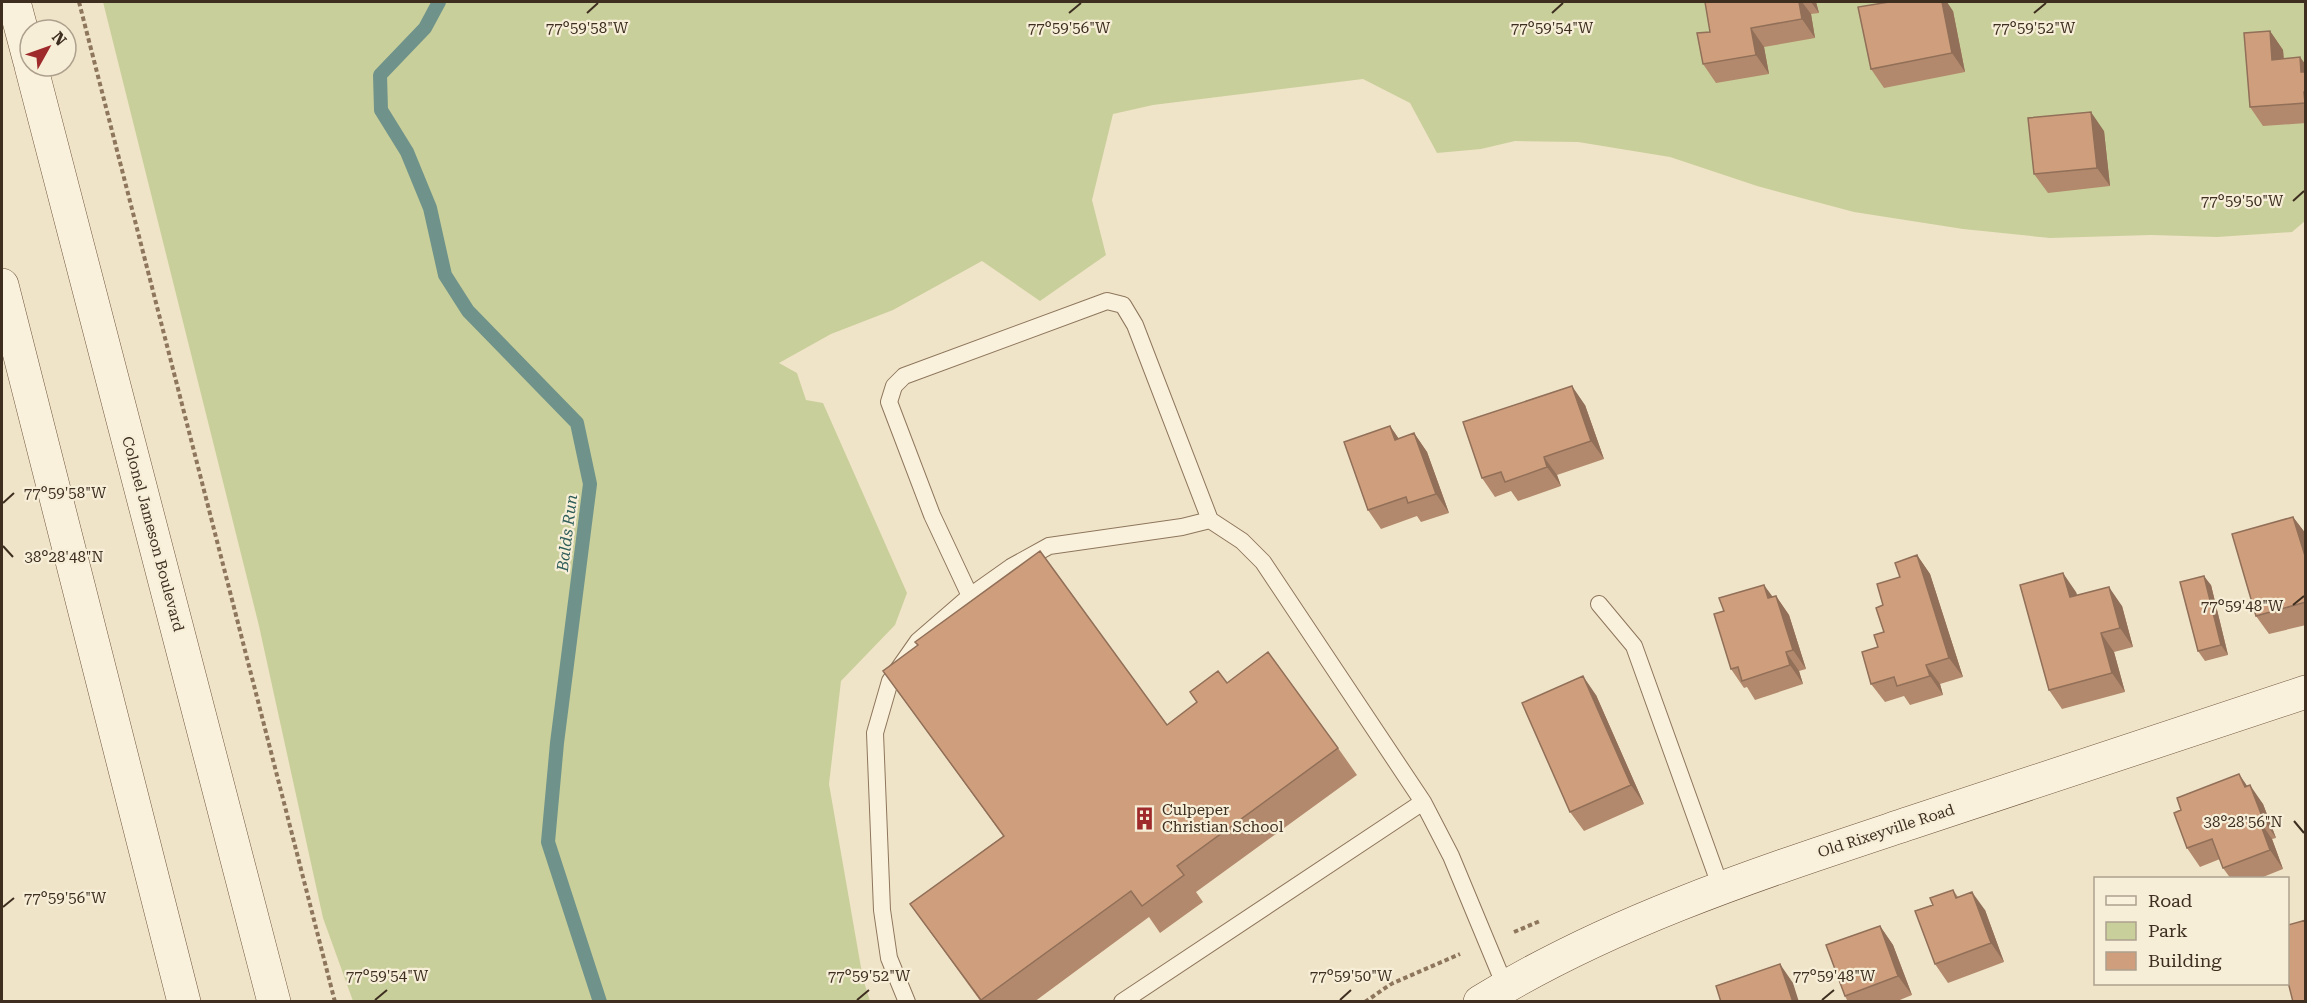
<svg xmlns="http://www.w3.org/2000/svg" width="2307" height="1003" viewBox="0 0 2307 1003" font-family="'Roboto Serif',serif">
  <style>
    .green { fill: #c9cf9b }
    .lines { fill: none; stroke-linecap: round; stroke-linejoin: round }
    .stream { stroke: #6f938a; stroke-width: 14 }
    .lane-casing { stroke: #8d765c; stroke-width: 18 }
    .secondary-casing { stroke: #6f573f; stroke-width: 34 }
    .path { stroke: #8d765c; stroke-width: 4; stroke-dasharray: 4.5 3; stroke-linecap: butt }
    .lane { stroke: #faf1dc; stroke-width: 16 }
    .secondary { stroke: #faf1dc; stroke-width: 33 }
    .wall { fill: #b2896c }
    .shaded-wall { fill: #916f58 }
    .building { fill: #cf9f7d; stroke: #916f58; stroke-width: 1.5 }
    .ticks { fill: none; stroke: #3d2e20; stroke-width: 2 }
    .labels { text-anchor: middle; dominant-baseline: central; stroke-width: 4.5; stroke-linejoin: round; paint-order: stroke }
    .street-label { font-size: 15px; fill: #3d2e20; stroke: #f7eed8 }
    .poi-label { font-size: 15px; fill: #3d2e20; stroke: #f7eed8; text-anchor: start }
    .water-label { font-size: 16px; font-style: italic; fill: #2f5d5a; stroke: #f7eed8 }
    .ticks-label { font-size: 15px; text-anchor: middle; fill: #3d2e20; stroke: #f7eed8; stroke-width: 4.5; stroke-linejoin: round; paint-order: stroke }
  </style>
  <rect width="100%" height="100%" fill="#f0e4c8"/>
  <path class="green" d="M103,2H2305V221L2292,232L2217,237L2151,235L2050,238L1963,229L1854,212L1757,186L1670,157L1578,142L1515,141L1481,149L1437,153L1410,103L1363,79L1153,105L1113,114L1092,200L1106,255L1040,301L982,261L893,310L831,334L779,363L797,373L806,400L823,403L907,593L895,625L841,681L829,784L863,979L870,1001H353L323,918L259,626Z"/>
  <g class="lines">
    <path class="stream" d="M439,2L425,28L380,75L381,110L407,152L430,208L445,275L468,311L577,423L590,484L557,743L548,842L600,1002"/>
    <defs>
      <path id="lane" d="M970,596L932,515L889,402L894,386L904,376L1107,301L1123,305L1135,325L1210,520
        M1599,604L1634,646L1721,888
        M1423,802L1451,856L1505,986
        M907,1002L889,958L882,910L875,733L890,681L918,641L970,596L1011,567L1049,546L1182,527L1210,520L1242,541L1263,562L1423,802L1122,1002"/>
      <path id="secondary" d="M14,2L30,62
        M31,66L274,1002
        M2,285L184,1002
        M1480,1002C1613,920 1763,872 1910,823C2042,780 2174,736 2306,692"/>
    </defs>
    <use href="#lane" class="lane-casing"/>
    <use href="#secondary" class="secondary-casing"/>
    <path class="path" d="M79,2L335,1002
      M1514,932L1540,921
      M1365,1002L1391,984L1460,954"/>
    <use href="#lane" class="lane"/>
    <use href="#secondary" class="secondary"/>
  </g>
  <path class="wall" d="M1705,2H1816L1819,13L1811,14L1815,38L1764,47L1769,74L1716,83L1703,64L1710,32Z
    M1953,11L1965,72L1884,88L1871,69Z
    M2270,31L2283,50L2284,59L2306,65V123L2263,126L2250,107Z
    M2104,131L2110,186L2048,193L2034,174Z
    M1585,405L1604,459L1557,475L1561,486L1518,501L1511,491L1495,497L1482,478Z
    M1390,426L1399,439L1414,433L1427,452L1449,513L1421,522L1417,516L1381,529L1368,510Z
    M2293,517L2306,534V625L2269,634L2256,616Z
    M1917,555L1930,574L1963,677L1940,684L1943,695L1910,705L1904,696L1885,702L1871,684L1878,647L1884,632L1883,605L1900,577Z
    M2211,585L2228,655L2205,661L2198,651Z
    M2076,592L2077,595L2122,606L2133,647L2114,652L2125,692L2062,709L2049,690Z
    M1776,596L1789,615L1806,669L1799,671L1803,684L1755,700L1747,687L1744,688L1731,669L1773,597Z
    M883,671L1167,725L1227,683L1338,748L1357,775L1196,892L1203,902L1160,933L1149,917L1034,1002H981L910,904L1003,836Z
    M1596,695L1644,804L1584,831L1570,812Z
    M2248,786L2263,804L2276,838L2272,839L2283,869L2258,879H2231L2223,868L2220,859L2200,867L2187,848Z
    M1953,890L1958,897L1985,910L2004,962L1948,983L1935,964L1933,905Z
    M1880,926L1893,945L1912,995L1895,1002H1848L1845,996Z"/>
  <path class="shaded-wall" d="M1799,2H1802L1811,14L1815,38L1802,19Z
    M1811,2H1816L1819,13Z
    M1942,2H1947L1953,11L1965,72L1952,53Z
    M1751,28L1764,47L1769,74L1756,55Z
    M2270,31L2283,50L2285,79L2272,60Z
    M2300,57L2306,65V78L2301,72Z
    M2091,112L2104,131L2110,186L2097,168Z
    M1572,386L1585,405L1604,459L1591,441Z
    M1390,426L1403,445L1395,440Z
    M1414,433L1427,452L1449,513L1436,494Z
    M1544,457L1557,475L1561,486L1547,467Z
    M2293,517L2306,534V559Z
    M1917,555L1930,574L1963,677L1949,658Z
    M2063,573L2076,592L2083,616L2070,597Z
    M2204,576L2211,585L2228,655L2221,645Z
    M1764,585L1778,604L1768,598Z
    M2109,587L2122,606L2133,647L2120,628Z
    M1776,596L1789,615L1806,669L1793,650Z
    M2101,633L2114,652L2125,692L2112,673Z
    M1786,652L1799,671L1803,684L1790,665Z
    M1926,665L1940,684L1943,695L1930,676Z
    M1583,676L1596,695L1644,804L1631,785Z
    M2239,774L2252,793L2245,787Z
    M2250,785L2263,804L2276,838L2263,819Z
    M2259,820L2272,839L2283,869L2270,850Z
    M1972,892L1985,910L2004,962L1991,943Z
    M1880,926L1893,945L1912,995L1898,976Z
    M1780,964L1793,983L1799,1002H1793Z"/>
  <path class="building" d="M1705,2H1799L1802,19L1751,28L1756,55L1703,64L1697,33L1710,32Z
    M1889,2H1942L1952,53L1871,69L1858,7Z
    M2270,31L2272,60L2300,57L2301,72H2306V91L2304,92L2305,103L2250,107L2244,33Z
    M2091,112L2097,168L2034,174L2028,118Z
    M1572,386L1591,441L1544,457L1547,467L1505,482L1501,472L1482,478L1463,422Z
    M1390,426L1395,440L1414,433L1436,494L1408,503L1406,497L1368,510L1344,442Z
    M2293,517L2306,559V602L2256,616L2232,534Z
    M1040,551L1167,725L1197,702L1190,692L1218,671L1227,683L1268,652L1338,748L1177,866L1184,875L1142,906L1131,891L981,1000L910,904L1004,836L883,671L918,645L915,642Z
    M1917,555L1949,658L1926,665L1930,676L1897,686L1894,677L1871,684L1862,652L1878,647L1874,635L1884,632L1876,608L1883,605L1877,584L1900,577L1895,563Z
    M2063,573L2070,597L2109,587L2120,628L2101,633L2112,673L2049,690L2020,585Z
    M2204,576L2221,645L2198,651L2180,582Z
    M1764,585L1768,598L1776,596L1793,650L1786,652L1790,665L1742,681L1738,667L1731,669L1714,614L1724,611L1719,598Z
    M1583,676L1631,785L1570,812L1522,703Z
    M2239,774L2245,787L2250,785L2263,819L2259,820L2270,850L2223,868L2212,839L2187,848L2174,813L2181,810L2177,798Z
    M1953,890L1956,898L1972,892L1991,943L1935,964L1915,911L1933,905L1930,898Z
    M2306,920V1002H2293L2288,982V925Z
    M1880,926L1898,976L1845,996L1826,945Z
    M1780,964L1793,1002H1721L1716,986Z"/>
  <path class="ticks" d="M587,13L598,3M1069,13L1081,3M1552,13L1563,3M2034,13L2046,3M2293,201L2304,191M3,503L14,493M3,546L13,557M2293,605L2304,596M2294,821L2304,833M3,907L14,898M375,1000L387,990M857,1000L869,990M1340,1000L1351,990M1822,1000L1834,990"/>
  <defs>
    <symbol id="building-bare" viewBox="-9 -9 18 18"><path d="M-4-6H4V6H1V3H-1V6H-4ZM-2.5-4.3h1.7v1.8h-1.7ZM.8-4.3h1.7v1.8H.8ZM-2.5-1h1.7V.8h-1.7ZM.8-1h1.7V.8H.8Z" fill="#9e2a2b" stroke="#f7eed8" stroke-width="2.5" paint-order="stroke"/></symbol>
  </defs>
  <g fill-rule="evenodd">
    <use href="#building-bare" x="1128" y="802" width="33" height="33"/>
  </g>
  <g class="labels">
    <g class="street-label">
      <text transform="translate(153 534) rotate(75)">Colonel Jameson Boulevard</text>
      <text transform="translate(1886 831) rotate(-18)">Old Rixeyville Road</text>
    </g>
    <g class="poi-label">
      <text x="1162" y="810">Culpeper<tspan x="1162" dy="17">Christian School</tspan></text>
    </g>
    <g class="water-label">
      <text transform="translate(567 533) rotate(-83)">Balds Run</text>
    </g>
  </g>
  <g class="ticks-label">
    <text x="587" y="33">77°59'58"W</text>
    <text x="1069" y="33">77°59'56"W</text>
    <text x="1552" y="33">77°59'54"W</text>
    <text x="2034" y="33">77°59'52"W</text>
    <text x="2242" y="206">77°59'50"W</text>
    <text x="65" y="498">77°59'58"W</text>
    <text x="64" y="562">38°28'48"N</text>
    <text x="2242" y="611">77°59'48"W</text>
    <text x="2243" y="827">38°28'56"N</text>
    <text x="65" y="903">77°59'56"W</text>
    <text x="387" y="981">77°59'54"W</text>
    <text x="869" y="981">77°59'52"W</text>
    <text x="1351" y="981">77°59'50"W</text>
    <text x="1834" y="981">77°59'48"W</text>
  </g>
  <rect width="2307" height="1003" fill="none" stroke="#3d2e20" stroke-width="6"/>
  <rect x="2094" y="877" width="195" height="108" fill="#f7eed8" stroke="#ada18e" stroke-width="1.5"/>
  <rect x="2106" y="896" width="30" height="9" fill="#faf1dc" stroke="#ada18e" stroke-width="1.5"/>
  <text x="2148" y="907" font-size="18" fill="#3d2e20">Road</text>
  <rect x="2106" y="922" width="30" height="18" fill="#c9cf9b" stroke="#ada18e" stroke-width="1.5"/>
  <text x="2148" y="937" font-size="18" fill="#3d2e20">Park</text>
  <rect x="2106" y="952" width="30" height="18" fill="#cf9f7d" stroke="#ada18e" stroke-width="1.5"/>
  <text x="2148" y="967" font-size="18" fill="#3d2e20">Building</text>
  <g transform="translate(48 48) rotate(50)"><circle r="28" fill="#f7eed8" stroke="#ada18e" stroke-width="1.5"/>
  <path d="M0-4.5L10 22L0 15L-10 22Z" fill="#9e2a2b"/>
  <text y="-9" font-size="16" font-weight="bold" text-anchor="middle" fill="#3d2e20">N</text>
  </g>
</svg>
